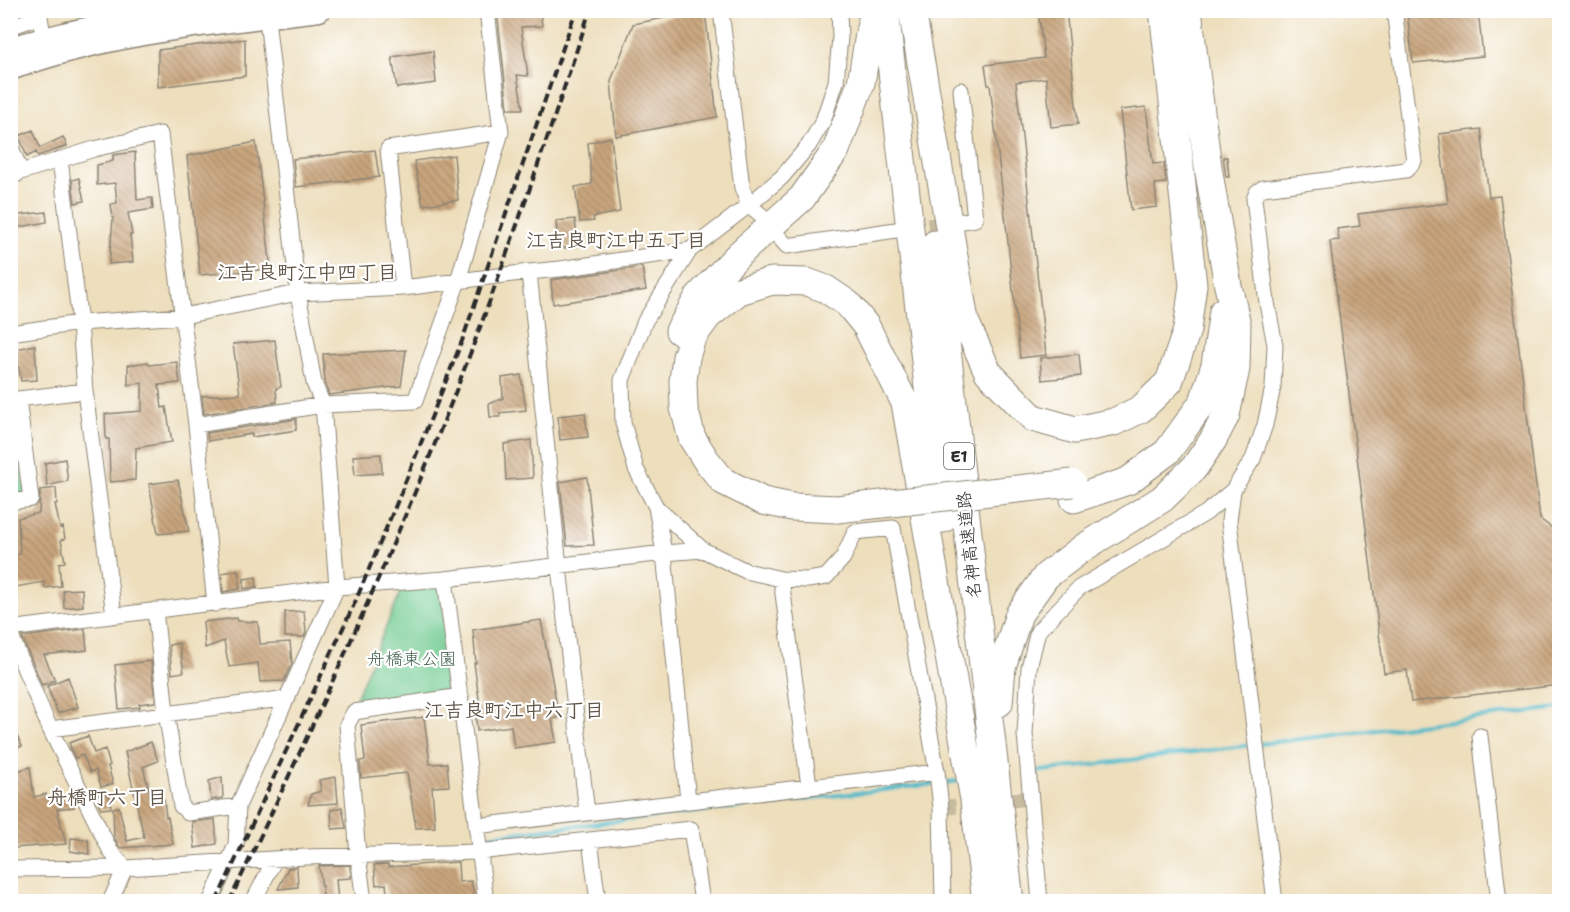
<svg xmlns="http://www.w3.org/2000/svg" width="1570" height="912" viewBox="0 0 1570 912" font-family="'Shantell Sans','Klee One',sans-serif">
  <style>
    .green { fill: #71cb91; stroke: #4e7b5e; stroke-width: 1.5 }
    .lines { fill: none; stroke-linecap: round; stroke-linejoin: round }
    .stream { stroke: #4fbaca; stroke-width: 4 }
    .building { fill: url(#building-back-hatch) }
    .street-tunnel { stroke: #c6ba9f; stroke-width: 15; stroke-dasharray: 15 8; stroke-linecap: butt }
    .street-casing { stroke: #8c8474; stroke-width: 17 }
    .primary-casing { stroke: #8c8474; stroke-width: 25 }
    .highway-casing { stroke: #8c8474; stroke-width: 29 }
    .street { stroke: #fff; stroke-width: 15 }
    .primary { stroke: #fff; stroke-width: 22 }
    .highway { stroke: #fff; stroke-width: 27 }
    .rail { stroke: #2b2b2b; stroke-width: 4; stroke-dasharray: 9 4.5; stroke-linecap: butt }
    .highway-bridge-casing { stroke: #8c8474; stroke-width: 29; stroke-linecap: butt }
    .highway-bridge { stroke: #fff; stroke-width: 27 }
    .labels { text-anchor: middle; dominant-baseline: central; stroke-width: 4.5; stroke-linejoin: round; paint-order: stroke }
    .shield { fill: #fff; stroke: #6b6b6b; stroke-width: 1.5 }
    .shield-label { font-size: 16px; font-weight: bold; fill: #2b2b2b }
    .street-label { font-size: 18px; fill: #2b2b2b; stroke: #fff }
    .park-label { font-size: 18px; fill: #44634f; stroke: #fff }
    .neighbourhood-label { font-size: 20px; font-weight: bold; fill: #625648; stroke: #fff }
  </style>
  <defs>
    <pattern id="building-back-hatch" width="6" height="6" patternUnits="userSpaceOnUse" patternTransform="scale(1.5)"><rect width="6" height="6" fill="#c9a57d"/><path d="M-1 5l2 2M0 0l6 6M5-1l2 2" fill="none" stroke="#a38767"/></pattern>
  </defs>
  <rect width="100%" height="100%" fill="#fff"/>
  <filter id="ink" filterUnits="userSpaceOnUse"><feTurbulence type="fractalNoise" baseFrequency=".0167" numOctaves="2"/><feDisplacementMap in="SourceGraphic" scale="12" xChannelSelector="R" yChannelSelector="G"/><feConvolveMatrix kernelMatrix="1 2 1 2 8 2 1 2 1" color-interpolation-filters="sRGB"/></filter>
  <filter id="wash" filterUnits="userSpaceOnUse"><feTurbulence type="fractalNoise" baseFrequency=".008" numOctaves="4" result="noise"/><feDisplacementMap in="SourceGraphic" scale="24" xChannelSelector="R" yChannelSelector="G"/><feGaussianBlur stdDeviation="1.35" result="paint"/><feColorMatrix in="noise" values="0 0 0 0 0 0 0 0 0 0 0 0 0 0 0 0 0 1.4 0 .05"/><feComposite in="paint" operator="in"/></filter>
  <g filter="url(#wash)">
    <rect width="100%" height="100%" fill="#eddebc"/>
    <path class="green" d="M17,430L26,496L10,498V431Z
      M440,585L454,690L353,705L401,591Z"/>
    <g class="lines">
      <path class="stream" d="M1259,744L1560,708
        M1033,772L1252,745
        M942,783L958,781
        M488,836L934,784"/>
    </g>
    <g id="blocks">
      <path class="building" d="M497,10H540L542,26L521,27L528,76L517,75L523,109H508Z
        M705,10L717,117L616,136L611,81L633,24Z
        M1038,10H1066L1078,124L1051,127L1046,78L1016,82L1046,355L1020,358L1007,233L990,85H988L985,65L1044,58Z
        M1407,10H1478L1483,56L1413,63Z
        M245,39V76L158,87V50Z
        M433,51L436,83L397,88L392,57Z
        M1146,107L1153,164L1164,163L1166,183L1155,184L1157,207L1131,210L1120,110Z
        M1481,129L1489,197L1500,196L1540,519L1560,534V685L1411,702L1407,670L1384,673L1330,241L1339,240L1337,229L1360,226L1358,214L1448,203L1439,134Z
        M33,130L40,148L63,137L67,146L38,156L36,152L27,157L19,136Z
        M611,137L620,212L593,217L594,221L580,222L575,187L592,184L588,143Z
        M256,142L271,269L200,275L187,156Z
        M375,150L379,177L296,187L293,159Z
        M135,152L137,200L152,198L153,209L128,213L132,235H130L133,262L109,264L113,219L111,204L117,203L115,183L97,185V165L113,161V155Z
        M454,155L458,200L423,205L414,161Z
        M1223,157H1227L1229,177H1226Z
        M79,178L84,201L75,203L72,180Z
        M46,212L47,222L10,229V216Z
        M575,219L578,246L558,249L556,221Z
        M642,267L646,290L553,304L551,280Z
        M275,340L281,387L276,388L277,402L204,414L202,396L240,394L233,344Z
        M35,345L37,380L21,381L16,349Z
        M406,350L401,386L329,395L325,383L323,354Z
        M1079,354L1081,376L1042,380L1040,358Z
        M148,362L149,365L177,362L180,383L159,385L162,408L166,407L172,442L136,448L135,480L110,482L109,439H106L105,414L142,411V383L128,385V365Z
        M521,375L526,410L500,413V417H490L489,404L503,398L502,378Z
        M585,413L588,437L560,440L558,416Z
        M296,419V430L252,437V434L208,441L207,433Z
        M531,440L533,478L506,480L504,444Z
        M381,454L382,473L355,475L353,456Z
        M65,459L68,481L47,486L45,463Z
        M587,477L594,545L567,546L560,482Z
        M178,480L189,531L158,534L149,484Z
        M56,488L57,504H55L60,528L63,527L65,539L61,540L65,562L59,563L61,586L45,588L44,582L15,587L10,555L20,554L18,518L39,513L40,490Z
        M238,570L240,589L223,592L222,573Z
        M256,577L257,587L244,589V579Z
        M82,589L83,606L64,608L63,590Z
        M304,611L306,632L304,637H285V612Z
        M237,618L238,621L258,622L260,644L290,642L292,663L284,681L260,682L258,663L229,667L224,641L205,648L203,622Z
        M541,620L555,695L558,718L552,719L556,742L514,748L511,726L477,731L475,707L480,706L474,663H476L473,630Z
        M85,629L87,650L44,655L55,680L42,685L22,637Z
        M179,643L184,672L172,674L169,645Z
        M151,661L155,702L139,704L140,707L119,709L115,665Z
        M68,677L78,707L58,713L47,686Z
        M424,717L430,764L447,763L449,786L432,787L435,827L416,828L407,773L361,778L360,761L365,760L361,725Z
        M10,722L22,746L10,752Z
        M88,736L94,753L105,749L110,765L108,766L113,784L101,787L96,770L90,772L83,755L75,758L69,743Z
        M151,742L158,761L143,767L152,801L164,799L166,817H168L173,844L120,848L114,837L113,808L119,807L127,841L144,837L125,752Z
        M30,767L34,797L46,794V797L72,795L73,797L74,807L57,809L66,844L13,848L10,837V773Z
        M222,777L223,798L211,800L209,781Z
        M336,777L338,803L308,805L311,794L321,791L319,780Z
        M109,794L111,808L101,809L95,795Z
        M342,807L346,828L332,829L331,810Z
        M215,819L217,844L195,848L192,822Z
        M71,838L88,840L89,854L70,851Z
        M458,862L459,882L471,881L476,902H388L386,884L376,885L374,865L388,864V867Z
        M350,865L351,878L336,879L338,902H324L319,866Z
        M297,867L298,887L278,889L288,868Z"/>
    </g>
  </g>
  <g filter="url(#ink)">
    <use href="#blocks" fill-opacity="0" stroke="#8c8474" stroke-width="1.5"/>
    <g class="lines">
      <path class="street-tunnel" d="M905,229L955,222
        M941,808L1030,798"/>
      <defs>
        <path id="street" d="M39,10L45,49
          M721,10L742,188L749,205L766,219
          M10,27L39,17
          M961,90L975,219L963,221
          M10,145L21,172
          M60,159L80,323L85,391L114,615
          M10,178L21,172L94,149L160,134L196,425L215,604
          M779,237L787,246L896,230
          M529,272L559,567L587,813
          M403,288L388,149L501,132
          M10,333L80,323L183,316L298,293L403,288L529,272L560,269L690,250
          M196,425L323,405L415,401L458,281L501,132L487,10
          M1233,490L1229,521L1275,902
          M10,502L31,499L18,399L85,391
          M656,507L703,550
          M445,579L486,902
          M781,579L809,786
          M155,610L166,712L181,806L188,813L238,806
          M10,629L337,587L445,579L664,553L703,550L746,571L781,579L808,580L826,577L843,558L855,532L893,528L937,772L941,808L943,902
          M10,634L50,729L111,852L125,868
          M50,729L288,698
          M1480,736L1499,902
          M688,801L664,553L656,507L636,469L623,423L622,380L645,321L690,250L749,205L782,177L809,145L823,121L836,82L840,37L839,10
          M476,826L937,772
          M590,840L598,902
          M10,869L125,868L306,857L478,852L691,829L702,902
          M110,902L125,868
          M210,902L236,845L238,806L337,587L323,405L314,383L298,293L266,10
          M253,902L275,859
          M364,902L358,855L347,725L354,712L461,696
          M1040,902L1025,734L1029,668L1038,631L1079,588L1206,513L1233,490L1253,459L1265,425L1273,387L1275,345L1267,303L1254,199L1257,192L1263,188L1406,170L1414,161L1394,10"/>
        <path id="primary" d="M10,48L68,33L160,13L185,10
          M10,69C110,32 215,23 319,10"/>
        <path id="highway" d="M885,10L943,519
          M912,10L965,321L988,372L1033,418L1075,430L1114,422L1141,409L1169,382L1187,330L1193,285L1163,10
          M935,244L1010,902
          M679,331L699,296L739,254L802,198L836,150L861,83L873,10
          M1074,499L1128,481L1167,452L1203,402L1215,365L1223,311
          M837,509L792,507L763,501L723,481L706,460L692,438L684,408L683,381L686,357L692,338L708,316L739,291L772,281L807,282L826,289L848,304L866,326L905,403L974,800
          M999,703L1002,667L1019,614L1046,576L1083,548L1162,499L1194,468L1213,440L1226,415L1236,369L1237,324L1228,286L1208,167L1188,10
          M972,784L986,902"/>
      </defs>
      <use href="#street" class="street-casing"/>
      <use href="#primary" class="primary-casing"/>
      <use href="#highway" class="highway-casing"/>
      <use href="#street" class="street"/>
      <use href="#primary" class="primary"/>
      <use href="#highway" class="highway"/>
      <path class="rail" d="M216,902L356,600L398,500L462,341L576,10
        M229,902C314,725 397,545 467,362C511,246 551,128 590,10"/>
      <defs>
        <path id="highway-bridge" d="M837,509L1072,483"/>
      </defs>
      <use href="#highway-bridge" class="highway-bridge-casing"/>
      <use href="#highway-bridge" class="highway-bridge"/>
    </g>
  </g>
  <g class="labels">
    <rect class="shield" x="944" y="443" width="30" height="26" rx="4.5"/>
    <g class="shield-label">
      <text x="959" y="456">E1</text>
    </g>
    <g class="street-label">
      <text transform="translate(969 545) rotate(-96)">名神高速道路</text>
    </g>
    <g class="park-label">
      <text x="412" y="659">舟橋東公園</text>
    </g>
    <g class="neighbourhood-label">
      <text x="616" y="240">江吉良町江中五丁目</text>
      <text x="307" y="272">江吉良町江中四丁目</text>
      <text x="514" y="710">江吉良町江中六丁目</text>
      <text x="107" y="797">舟橋町六丁目</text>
    </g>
  </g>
  <rect width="1570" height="912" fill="none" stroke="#fff" stroke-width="36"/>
</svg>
